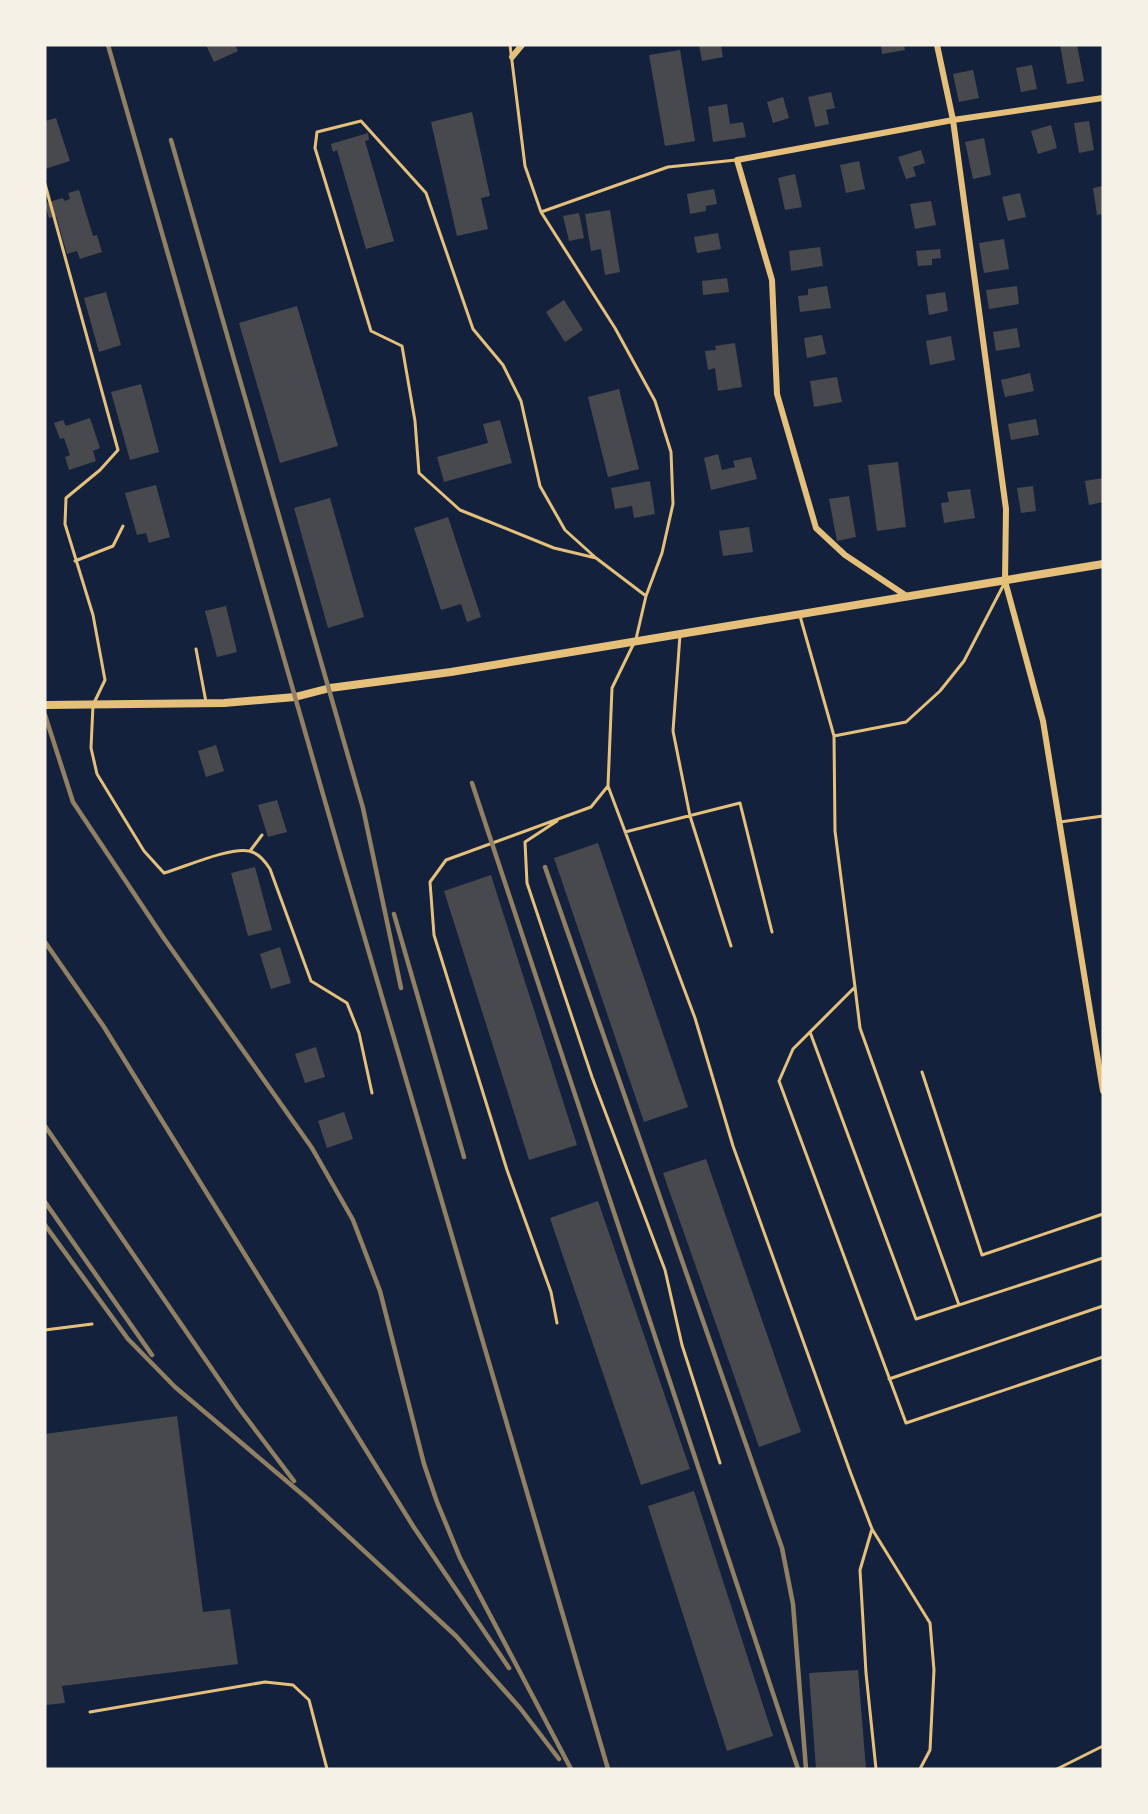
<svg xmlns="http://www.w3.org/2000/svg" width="1148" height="1814" viewBox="0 0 1148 1814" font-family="Arial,sans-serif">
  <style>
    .building { fill: #48494c }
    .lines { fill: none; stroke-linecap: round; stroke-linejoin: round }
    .path { stroke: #e5c07b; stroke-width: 3 }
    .service { stroke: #e5c07b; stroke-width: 3 }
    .minor { stroke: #e5c07b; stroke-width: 6 }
    .tertiary { stroke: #e5c07b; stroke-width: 8 }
    .rail { stroke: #918062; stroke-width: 4.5 }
  </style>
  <rect width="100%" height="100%" fill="#14213d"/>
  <path class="building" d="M206,45H235L238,51L214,62Z
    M699,45H721L723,57L702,61Z
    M881,45H904L905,50L882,54Z
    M1060,45H1077L1084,81L1067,84Z
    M680,50L695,141L665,146L649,55Z
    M1032,65L1037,89L1021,92L1016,68Z
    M973,70L979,98L959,102L953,74Z
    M831,92L835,108L826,110L829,124L815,127L808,97Z
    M783,97L789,118L773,123L767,102Z
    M727,104L730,124L743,122L746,137L713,142L708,107Z
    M472,112L490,196L481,198L488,229L457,236L431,122Z
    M56,118L70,161L45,169V121Z
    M1089,121L1094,150L1079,153L1074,123Z
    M1051,125L1057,148L1038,154L1031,131Z
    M368,133L369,140L365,141L394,241L366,249L337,150L333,152L331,144Z
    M984,138L991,175L973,179L965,142Z
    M921,150L925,163L913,167L916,176L906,179L898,157Z
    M859,161L865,189L846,193L840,165Z
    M795,174L802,207L785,210L778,178Z
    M1103,186V214L1097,215L1093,188Z
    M714,189L717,204L706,206V211L690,214L687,194Z
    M79,190L93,236L97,235L102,252L80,259L77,251L67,254L56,216L49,218L45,205V203L63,198L64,201L70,199L68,193Z
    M1020,193L1026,217L1008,221L1002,197Z
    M931,201L936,225L915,229L910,204Z
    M610,210L620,272L605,275L601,249L591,251L585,214Z
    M579,213L584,238L569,241L563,216Z
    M718,233L721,249L697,253L694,237Z
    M1004,239L1009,269L984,273L979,243Z
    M820,247L823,266L791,271L789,251Z
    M940,249L941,258L932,259V265L918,266L916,251Z
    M727,278L729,292L703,295L702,281Z
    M827,286L831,308L800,312L798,296L808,295V289Z
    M1017,286L1019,304L989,309L986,290Z
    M106,292L121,345L99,352L84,298Z
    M945,292L948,311L929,315L926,295Z
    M564,300L583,330L565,342L546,312Z
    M297,306L338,446L280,463L239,323Z
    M1017,328L1020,347L996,351L993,332Z
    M822,335L826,354L807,358L804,338Z
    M951,336L955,360L930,365L926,341Z
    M735,343L742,387L718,391L715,368L708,370L705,351L716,350L715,346Z
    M1030,373L1034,391L1005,397L1001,380Z
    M837,377L842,402L814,407L810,381Z
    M141,384L159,452L130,460L111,392Z
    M619,389L639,469L608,477L588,397Z
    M90,418L100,448L93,451L96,461L69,470L65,457L70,455L64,438L60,439L54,423L63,420L66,426Z
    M1036,419L1039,435L1011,440L1008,424Z
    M500,420L512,463L444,482L437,457L488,443L483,424Z
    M718,454L722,470L735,467L733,461L751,457L757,479L711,490L704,458Z
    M898,462L906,527L877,531L868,465Z
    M1103,478V502L1089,505L1085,481Z
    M650,481L655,514L634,518L632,506L615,509L611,488Z
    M156,485L170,537L149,543L146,533L137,535L125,493Z
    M1033,486L1036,511L1021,513L1017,488Z
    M970,489L975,518L944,523L941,503L949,502L947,492Z
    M849,496L856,537L837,541L829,499Z
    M330,498L364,617L328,628L294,508Z
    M448,517L481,617L467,622L461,604L441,610L414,528Z
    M749,527L753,552L723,556L719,531Z
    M226,606L237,652L217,657L205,611Z
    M216,745L224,771L206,777L198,751Z
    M277,800L287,832L268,837L258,805Z
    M598,843L688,1107L644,1122L554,858Z
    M255,867L272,930L248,936L231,873Z
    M491,875L577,1145L529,1160L444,891Z
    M280,947L291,983L271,989L260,954Z
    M316,1047L325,1077L305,1083L295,1054Z
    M344,1112L353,1139L327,1148L318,1121Z
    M706,1159L801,1432L759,1447L663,1173Z
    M598,1201L690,1469L641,1485L550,1218Z
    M177,1416L203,1612L230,1609L238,1664L62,1686L65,1703L45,1705V1434Z
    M694,1491L773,1736L727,1751L648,1506Z
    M858,1670L866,1769H816L809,1673Z"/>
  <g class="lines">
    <path class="path" d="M1057,1769L1103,1746"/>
    <path class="service" d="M510,45L525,166L541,212L615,328L655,401L671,452L673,504L662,553L646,596L636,639
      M45,184L118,450L100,470L66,498L65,524L93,615L105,680L93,705L91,748L97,774L144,851L164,873C185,867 229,847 249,851C259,853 265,861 270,869L311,981L347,1003L359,1033L372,1093
      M541,212L668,167L736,160
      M596,558L554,548L460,510L419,473L415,421L402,346L371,331L315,148L317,132L361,121L426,193L473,329L503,365L521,401L540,486L565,530L596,558L646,596
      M75,561L113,546L123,526
      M800,616L834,736L835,831L855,987L793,1049L779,1081L906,1423L1103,1357
      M680,635L673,731L690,816L731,946
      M196,649L206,702
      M834,736L906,722L940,691L964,661L1004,584
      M608,786L695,1018L733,1146L851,1474L872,1529L930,1623L934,1670L930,1750L920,1769
      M557,821L525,842L527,883L592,1077L665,1270L682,1345L720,1463
      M1060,822L1103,816
      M625,832L740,803L772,932
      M250,851L262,835
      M855,987L860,1028L959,1305
      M810,1032L916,1319L1103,1258
      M922,1072L982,1255L1103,1214
      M557,1323L551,1292L507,1170L434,935L430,882L446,860L591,807L608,786L612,688L633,645
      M45,1330L92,1324
      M889,1379L1103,1306
      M872,1529L860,1570L866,1673L876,1769
      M90,1712L265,1682L293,1685L309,1700L327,1769"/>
    <path class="minor" d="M937,45L953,120L1006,509L1005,581L1043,721L1103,1091
      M512,57L522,45
      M908,597L845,555L816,528L777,394L772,280L737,160L953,120L1103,98"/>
    <path class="tertiary" d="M45,705L224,703L295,697L330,688L451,672L1103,564"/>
    <path class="rail" d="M108,45L341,857L608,1769
      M171,140L363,808L401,988
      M45,715L73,802L163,937L312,1148L353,1220L380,1291L424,1464L437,1502L460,1558L571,1769
      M472,783L798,1769
      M545,867L782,1548L793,1604L806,1769
      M394,914L464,1157
      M45,942L104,1027L413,1526L509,1668
      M45,1126L238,1407L294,1481
      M45,1202L152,1355
      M45,1225L128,1339L175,1387L309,1500L456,1636L520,1708L559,1759"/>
  </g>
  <rect width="1148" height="1814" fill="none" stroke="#f6f1e7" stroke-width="93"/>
</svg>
